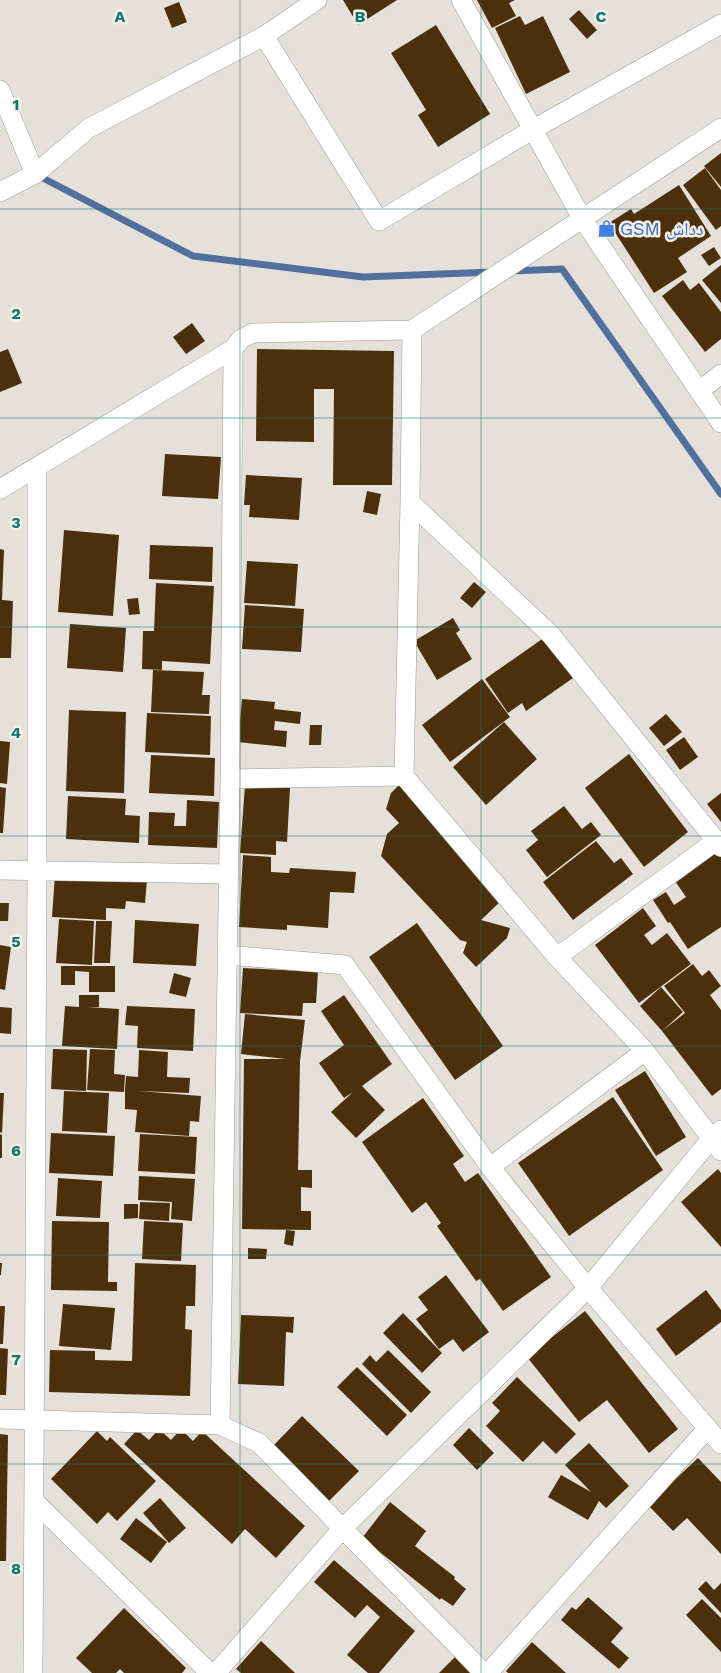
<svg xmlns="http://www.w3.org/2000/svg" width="721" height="1673" viewBox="0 0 721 1673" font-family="'Work Sans','Noto Naskh Arabic',sans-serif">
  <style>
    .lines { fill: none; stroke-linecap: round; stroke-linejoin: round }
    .stream { stroke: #51709c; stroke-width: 7 }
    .building { fill: #4c300b }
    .street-casing { stroke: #9c9992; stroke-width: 20 }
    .street { stroke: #fff; stroke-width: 19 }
    .grid { fill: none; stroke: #0f766e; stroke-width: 1; stroke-opacity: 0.55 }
    .labels { text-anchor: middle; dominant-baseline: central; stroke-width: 5; stroke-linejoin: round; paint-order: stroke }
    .shop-label { font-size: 18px; fill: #366cbe; stroke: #f2efe7; text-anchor: start }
    .grid-label { font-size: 16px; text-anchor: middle; font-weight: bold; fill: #0f766e; stroke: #f2efe7; stroke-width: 5; stroke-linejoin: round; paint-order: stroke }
  </style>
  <rect width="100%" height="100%" fill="#e5e1da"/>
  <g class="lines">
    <path class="stream" d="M37,175L193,256L363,277L493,272
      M511,271L562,269L721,494"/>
  </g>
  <path class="building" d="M343,0H397L358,25Z
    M477,0H515L509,3L516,16L492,28Z
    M179,2L187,22L172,28L164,8Z
    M579,10L597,30L587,39L569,19Z
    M520,16L525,25L543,16L570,72L526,94L495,28Z
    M436,25L490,114L438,147L418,115L426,110L391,53Z
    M721,153V187L704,166Z
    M705,168L721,190V226L716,230L683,185Z
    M679,185L711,236L678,258L687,272L654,293L609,223L631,209L634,214Z
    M714,247L721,258L709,266L701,255Z
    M721,265V303L702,280Z
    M683,280L690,290L699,283L721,312V339L705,352L662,296Z
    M192,323L205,341L186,354L173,337Z
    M8,349L22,383L0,392V352Z
    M257,349L394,351L392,485H333L334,389H314V442L256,441Z
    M165,454L221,457L218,499L162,496Z
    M246,475L302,478L299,520L249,517L250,505H244Z
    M367,491L381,494L377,515L363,512Z
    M64,530L119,535L113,616L58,612Z
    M150,545L213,547L212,582L149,579Z
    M0,549L4,550L2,600L13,601L11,658H0Z
    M247,561L298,564L295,606L244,603Z
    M474,582L486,592L472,608L460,598Z
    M156,583L214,586L210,664L162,661V670L142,669L143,631H154Z
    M138,598L140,614L129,615L127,599Z
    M245,605L304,609L301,652L242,649Z
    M453,618L460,630L456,633L472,659L437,680L414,641Z
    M70,624L126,628L123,672L67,668Z
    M545,637L573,678L526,711L522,703L508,713L485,679Z
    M153,670L204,672L202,695H210L209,714L151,712Z
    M482,679L510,717L450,762L422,725Z
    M242,699L275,702L274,709L301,712L300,724L275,721L274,730L287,731L286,747L238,742Z
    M69,710L126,712L124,793L66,791Z
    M147,713L211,716L210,755L145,752Z
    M666,714L682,732L664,746L649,728Z
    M504,722L537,759L486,805L453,767Z
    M310,725H322L321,745H309Z
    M684,737L698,757L680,770L666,750Z
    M0,741L10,742L7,784L0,783Z
    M629,754L688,832L644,867L585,788Z
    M151,755L215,758L214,796L149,793Z
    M400,784L502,900L481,920L510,928L507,938L476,967L463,953L467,942L460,940L381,856L387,834L399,823L386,809L391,793Z
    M245,785L290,788L287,842L276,841V855L240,853Z
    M0,787L6,788L3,833H0Z
    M721,793V822L707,804Z
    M68,796L126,799L125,815L140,816L139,843L66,839Z
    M187,800L219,802L217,848L148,845L149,812L175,813L174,826H186Z
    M564,806L582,829L591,822L601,835L547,877L526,850L538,840L531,831Z
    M596,841L614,863L621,858L633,874L573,920L543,882Z
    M719,851L721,853V927L688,949L670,922L668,923L653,900L666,892L674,905L686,897L675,881Z
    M243,855L271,857V872L289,873L290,868L356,872L354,893L330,892L328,928L287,925V930L239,927Z
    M55,874L147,880L145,903L126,901L125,909L106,908V920L52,917Z
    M0,903H9L8,921H0Z
    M643,908L656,926L644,935L652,945L667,933L691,964L639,1003L595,945Z
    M59,919L94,921L92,965L56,963Z
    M135,920L199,924L196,966L133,963Z
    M96,921H112L110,963H94Z
    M417,923L503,1046L455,1080L369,957Z
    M0,945L11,947L5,990L0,989Z
    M693,964L702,976L709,970L721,986L710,995L721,1010V1089L712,1096L662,1031L685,1013L664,986Z
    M61,966H115V992H89V972L75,971V985H61Z
    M243,968L318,972L316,1003H303L302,1016L240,1013Z
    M174,973L191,978L186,997L169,993Z
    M661,987L683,1012L662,1031L640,1006Z
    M79,995H99V1007H88L119,1009L117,1049L62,1046L65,1006L79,1007Z
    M344,995L392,1064L362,1086L385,1110L356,1138L331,1112L353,1092L344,1098L319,1063L344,1045L321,1011Z
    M127,1006L195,1009L193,1051L137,1048L138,1026L125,1025Z
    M0,1007L12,1008L11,1034L0,1033Z
    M245,1014L305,1020L300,1061L298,1170H312V1188L301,1187V1211H311V1230L242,1229L244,1059H286L241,1054Z
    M53,1049L87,1050L86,1091L51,1089Z
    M90,1049L115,1050L114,1074L125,1075L124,1092L87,1090Z
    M139,1050L168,1052L167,1077L190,1078L189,1093L139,1091L201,1096L199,1122L190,1121L189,1136L135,1132L137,1110L125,1109V1090L126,1076L138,1077Z
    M645,1071L686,1137L656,1156L615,1090Z
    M64,1091L109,1093L107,1133L62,1131Z
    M0,1093H4L2,1133L0,1132Z
    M613,1097L663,1170L569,1236L518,1163Z
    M423,1098L464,1156L453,1164L465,1182L478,1173L551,1277L503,1311L480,1279L476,1281L437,1226L441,1223L426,1202L412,1213L362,1142Z
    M51,1133L115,1136L113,1176L49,1173Z
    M0,1134L2,1135V1158H0Z
    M140,1134L197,1137L195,1174L138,1171Z
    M718,1169L721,1173V1247L681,1202Z
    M139,1176L195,1179L192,1221L171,1219L172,1202L138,1200Z
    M58,1178L102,1181L100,1218L56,1216Z
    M140,1202L170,1203L169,1221L139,1219Z
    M124,1204H138V1218L124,1219Z
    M52,1221L109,1222L108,1282H117V1291L51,1290Z
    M144,1221L183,1223L181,1261L142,1259Z
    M286,1230L295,1231L293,1246L284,1244Z
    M248,1248L267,1249L266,1259H248Z
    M0,1263H2L1,1275H0Z
    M135,1263L196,1265L195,1306H186L185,1329L192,1330L190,1396L49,1392L50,1350L95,1351V1360L132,1361Z
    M446,1275L489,1332L463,1352L453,1339L439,1349L416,1319L428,1310L418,1297Z
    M706,1290L721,1310V1322L676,1356L656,1329Z
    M63,1304L115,1308L111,1350L59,1346Z
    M0,1306H5L3,1344H0Z
    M585,1311L678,1429L649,1453L607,1400L579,1422L527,1357Z
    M403,1313L442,1353L422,1373L383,1333Z
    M241,1315L294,1317L293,1333L286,1332L284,1386L238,1384Z
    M0,1348L8,1349L6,1395H0Z
    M388,1350L431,1392L411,1413L362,1364L370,1355L376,1362Z
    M357,1367L407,1415L387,1436L337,1387Z
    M517,1377L576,1434L556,1454L543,1441L523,1462L486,1426L500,1411L492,1403Z
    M302,1416L359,1471L328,1502L272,1447Z
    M469,1428L494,1453L477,1470L453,1445Z
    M159,1429L171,1440L181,1429L193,1441L202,1431L305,1526L276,1558L245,1529L232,1544L124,1444L137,1430L149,1440Z
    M97,1431L107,1441L110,1437L156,1481L117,1521L108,1512L97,1524L51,1479Z
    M0,1434L8,1435L6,1561H0Z
    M589,1443L629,1486L606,1508L599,1501L588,1520L548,1497L561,1475L591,1492L565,1465Z
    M698,1458L721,1482V1554L687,1518L673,1531L648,1505Z
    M160,1498L186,1528L169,1543L143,1513Z
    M390,1502L426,1531L415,1546L455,1577L454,1579L466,1589L453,1606L441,1598L440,1600L362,1538Z
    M136,1518L167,1542L151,1563L120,1539Z
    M334,1560L415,1631L379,1673H368L347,1655L380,1617L367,1605L355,1618L314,1582Z
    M706,1581L714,1590L721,1583V1613L698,1589Z
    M588,1597L623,1628L611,1642L629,1658L619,1669L561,1620L572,1607L576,1610Z
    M702,1599L721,1618V1652L686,1615Z
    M124,1608L186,1668L182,1673H124L120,1669L116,1673H92L76,1658Z
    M261,1641L295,1673H241L236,1669Z
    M532,1642L566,1673H508L506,1671Z
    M455,1657L470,1673H439Z"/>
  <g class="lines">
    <defs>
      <path id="street" d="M461,0L583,220L721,423
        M264,36L379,221L532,130L721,24
        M0,90L35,174
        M0,192L35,174L89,128L264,36L317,0
        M699,391L721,374
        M0,489L233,349L241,339L253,333L412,330L721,128
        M410,502L551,635L721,847
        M404,776L410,502L412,330
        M230,779L404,776L557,957L645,1051L721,1151
        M0,870L229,874
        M227,955L345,965L490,1167L588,1288L721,1444
        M557,957L716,841
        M490,1167L645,1051
        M0,1419L220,1425L259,1443L484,1673
        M220,1425L230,779L233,349
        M34,1501L210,1673
        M33,1673L37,871V468
        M216,1673L342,1529L588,1288L711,1139L721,1130
        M488,1673L708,1428"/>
    </defs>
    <use href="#street" class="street-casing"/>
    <use href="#street" class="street"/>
  </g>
  <path class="grid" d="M240,0V1673M481,0V1673M0,209H721M0,418H721M0,627H721M0,836H721M0,1046H721M0,1255H721M0,1464H721"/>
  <defs>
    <symbol id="shop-bare" viewBox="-9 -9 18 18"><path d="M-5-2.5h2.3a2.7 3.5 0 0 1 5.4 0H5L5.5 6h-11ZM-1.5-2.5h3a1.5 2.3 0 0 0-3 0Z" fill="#3f7fe0" stroke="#f2efe7" stroke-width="2.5" paint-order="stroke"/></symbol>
  </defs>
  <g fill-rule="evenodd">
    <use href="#shop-bare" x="594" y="216" width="25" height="25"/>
  </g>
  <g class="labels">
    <g class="shop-label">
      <text x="620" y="228">GSM دداش</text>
    </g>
  </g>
  <g class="grid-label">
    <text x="120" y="22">A</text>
    <text x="360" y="22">B</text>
    <text x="601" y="22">C</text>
    <text x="16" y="110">1</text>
    <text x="16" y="319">2</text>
    <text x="16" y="528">3</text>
    <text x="16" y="738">4</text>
    <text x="16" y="947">5</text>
    <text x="16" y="1156">6</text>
    <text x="16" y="1365">7</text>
    <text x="16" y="1574">8</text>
  </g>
</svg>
